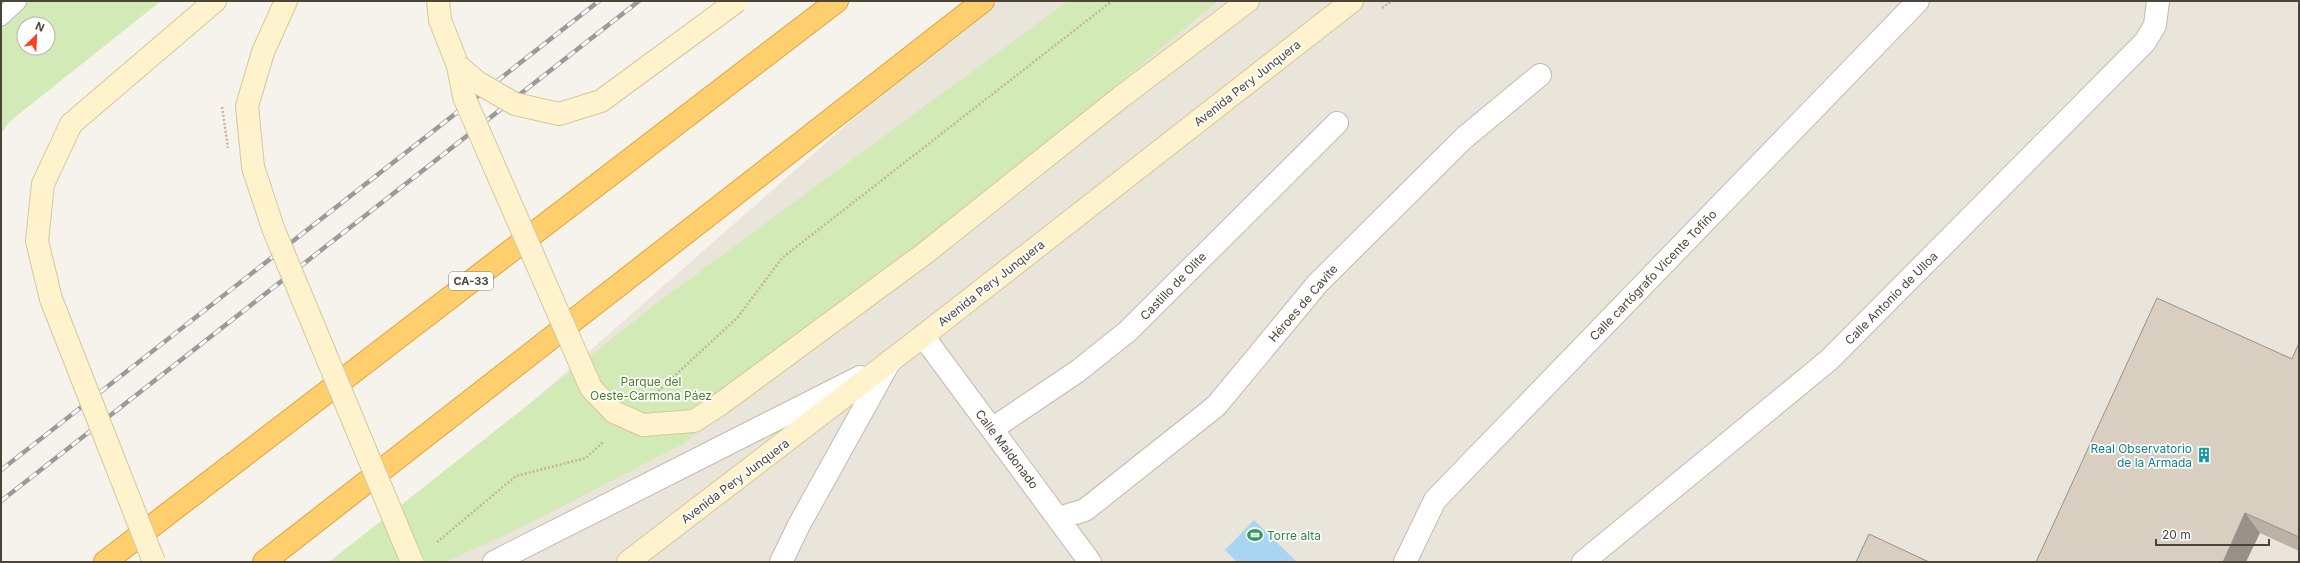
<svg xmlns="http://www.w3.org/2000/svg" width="2300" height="563" viewBox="0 0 2300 563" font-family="Inter,sans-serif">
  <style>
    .residential { fill: #eae5da }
    .green { fill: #d2eab5; fill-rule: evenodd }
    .water { fill: #a9d4f2 }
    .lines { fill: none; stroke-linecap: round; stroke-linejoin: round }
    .lane-casing { stroke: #c2bbae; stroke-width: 19 }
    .street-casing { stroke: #c2bbae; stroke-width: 24 }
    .secondary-casing { stroke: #d6c79b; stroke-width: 24 }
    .highway-casing { stroke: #e0a43c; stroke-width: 24 }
    .path { stroke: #c4b79f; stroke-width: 2.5; stroke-dasharray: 2 2; stroke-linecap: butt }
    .lane { stroke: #fff; stroke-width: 17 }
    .street { stroke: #fff; stroke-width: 22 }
    .secondary { stroke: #fff3cd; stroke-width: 22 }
    .highway { stroke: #ffcf6e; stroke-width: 22 }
    .rail-casing { stroke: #9a9a9a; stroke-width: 4.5 }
    .rail { stroke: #fff; stroke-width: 3; stroke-dasharray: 9; stroke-linecap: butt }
    .secondary-bridge-casing { stroke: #d6c79b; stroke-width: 24; stroke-linecap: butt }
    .path-bridge { stroke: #c4b79f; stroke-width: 2.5; stroke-dasharray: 2 2; stroke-linecap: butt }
    .secondary-bridge { stroke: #fff3cd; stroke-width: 22 }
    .wall { fill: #bab2a6 }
    .shaded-wall { fill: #979187 }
    .building { fill: #d8cfc1; stroke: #979187 }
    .labels { text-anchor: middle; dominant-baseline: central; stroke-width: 3.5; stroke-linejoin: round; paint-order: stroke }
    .shield { fill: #fff; stroke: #817c74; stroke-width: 1 }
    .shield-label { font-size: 11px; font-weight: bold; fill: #4b4439 }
    .street-label { font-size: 12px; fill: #4b4439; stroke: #fff }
    .park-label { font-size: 12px; fill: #4a7f2a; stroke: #fff }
    .culture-label { font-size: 12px; fill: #0d838f; stroke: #fff; text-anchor: end }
    .leisure-label { font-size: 12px; fill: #27864d; stroke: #fff; text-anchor: start }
  </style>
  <rect width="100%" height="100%" fill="#f6f3ec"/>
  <path class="residential" d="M987,1H2299V562H350Z"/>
  <path class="green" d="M1,1H161L9,122L1,134ZM24,24H48V48H24Z
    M1068,1H1218L683,444L524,526L445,562H329L657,303Z"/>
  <path class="water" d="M1254,520L1297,562H1237L1225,550Z"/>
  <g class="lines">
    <defs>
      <path id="lane" d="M1,17L18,1"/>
      <path id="street" d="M923,336L1090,562
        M992,429L1078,371L1128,331L1337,123
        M1059,518L1085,510L1216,406L1318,283L1464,138L1540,75
        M494,562L860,377
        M781,562L799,525L890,361
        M1405,562L1435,500L1918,1
        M1583,562L1829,360L2145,42L2155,25L2158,1"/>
      <path id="secondary" d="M438,1L440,20L458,66
        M1121,97L1248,1
        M253,167L247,106L263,52L286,1
        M51,299L37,241L43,184L71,124L215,1
        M628,562L923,336L1352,1"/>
      <path id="highway" d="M105,562L837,1
        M264,562L983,1"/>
    </defs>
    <use href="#lane" class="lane-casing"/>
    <use href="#street" class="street-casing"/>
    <use href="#secondary" class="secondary-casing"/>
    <use href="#highway" class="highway-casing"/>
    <path class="path" d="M1382,8L1392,1
      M658,391L737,318L782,258L1112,1
      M437,542L516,476L586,458L603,442"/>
    <use href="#lane" class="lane"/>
    <use href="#street" class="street"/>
    <use href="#secondary" class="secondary"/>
    <use href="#highway" class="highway"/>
    <defs>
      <path id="rail" d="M1,470L599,1
        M1,501L639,1"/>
    </defs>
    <use href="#rail" class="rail-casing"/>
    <use href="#rail" class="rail"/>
    <defs>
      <path id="secondary-bridge" d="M458,66L464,97L591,388L614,412L643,425L694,421L719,405L924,254L1121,97
        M458,66L477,82L515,104L559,114L601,101L737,1
        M253,167L273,228L412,562
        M51,299L154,562"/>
    </defs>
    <use href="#secondary-bridge" class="secondary-bridge-casing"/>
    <path class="path-bridge" d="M222,107L228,148"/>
    <use href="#secondary-bridge" class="secondary-bridge"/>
  </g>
  <path class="wall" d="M2299,343V551L2260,533L2036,562L2292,359Z"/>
  <path class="shaded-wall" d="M2245,513L2260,533L2246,562H2223Z"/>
  <path class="building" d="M2157,298L2292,359L2299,343V537L2245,513L2223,562H2036Z
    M1869,534L1929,562H1856Z"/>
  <defs>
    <symbol id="building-bare" viewBox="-9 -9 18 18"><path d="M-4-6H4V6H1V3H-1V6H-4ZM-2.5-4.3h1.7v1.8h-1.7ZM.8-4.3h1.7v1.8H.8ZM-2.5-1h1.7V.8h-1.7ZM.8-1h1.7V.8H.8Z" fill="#0f9aa8" stroke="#fff" stroke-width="2.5" paint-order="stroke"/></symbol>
    <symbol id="stadium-bare" viewBox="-9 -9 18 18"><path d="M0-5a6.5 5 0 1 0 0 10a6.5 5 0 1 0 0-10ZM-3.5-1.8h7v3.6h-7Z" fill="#2e9e5b" stroke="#fff" stroke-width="2.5" paint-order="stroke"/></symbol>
  </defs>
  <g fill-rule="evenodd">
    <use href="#building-bare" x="2193" y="444" width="22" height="22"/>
    <use href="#stadium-bare" x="1244" y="524" width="22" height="22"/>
  </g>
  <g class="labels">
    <rect class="shield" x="449" y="272" width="44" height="18" rx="3"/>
    <g class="shield-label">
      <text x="471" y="281">CA-33</text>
    </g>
    <g class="street-label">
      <text transform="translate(1247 83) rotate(-38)">Avenida Pery Junquera</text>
      <text transform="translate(1653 275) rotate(-46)">Calle cartógrafo Vicente Tofiño</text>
      <text transform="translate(991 283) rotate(-38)">Avenida Pery Junquera</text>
      <text transform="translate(1173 286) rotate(-46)">Castillo de Olite</text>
      <text transform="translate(1891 298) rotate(-45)">Calle Antonio de Ulloa</text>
      <text transform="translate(1303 303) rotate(-49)">Héroes de Cavite</text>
      <text transform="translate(1007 449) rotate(53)">Calle Maldonado</text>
      <text transform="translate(735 481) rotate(-37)">Avenida Pery Junquera</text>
    </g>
    <g class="park-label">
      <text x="651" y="381">Parque del<tspan x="651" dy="14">Oeste-Carmona Páez</tspan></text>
    </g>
    <g class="culture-label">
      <text x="2192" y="448">Real Observatorio<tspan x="2192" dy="14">de la Armada</tspan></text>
    </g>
    <g class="leisure-label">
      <text x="1267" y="535">Torre alta</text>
    </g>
  </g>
  <rect width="2300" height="563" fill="none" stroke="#4b4439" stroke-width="4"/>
  <g transform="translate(36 36) rotate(24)"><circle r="19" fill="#ffffff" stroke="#b7b4b0"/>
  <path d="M0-3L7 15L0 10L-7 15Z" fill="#fc3f1d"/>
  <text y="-6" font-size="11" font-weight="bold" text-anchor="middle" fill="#4b4439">N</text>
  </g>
  <path d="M2156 539v6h113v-6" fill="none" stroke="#4b4439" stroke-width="2"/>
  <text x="2162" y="539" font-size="12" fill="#4b4439" stroke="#ffffff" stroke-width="3" paint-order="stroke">20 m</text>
</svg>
